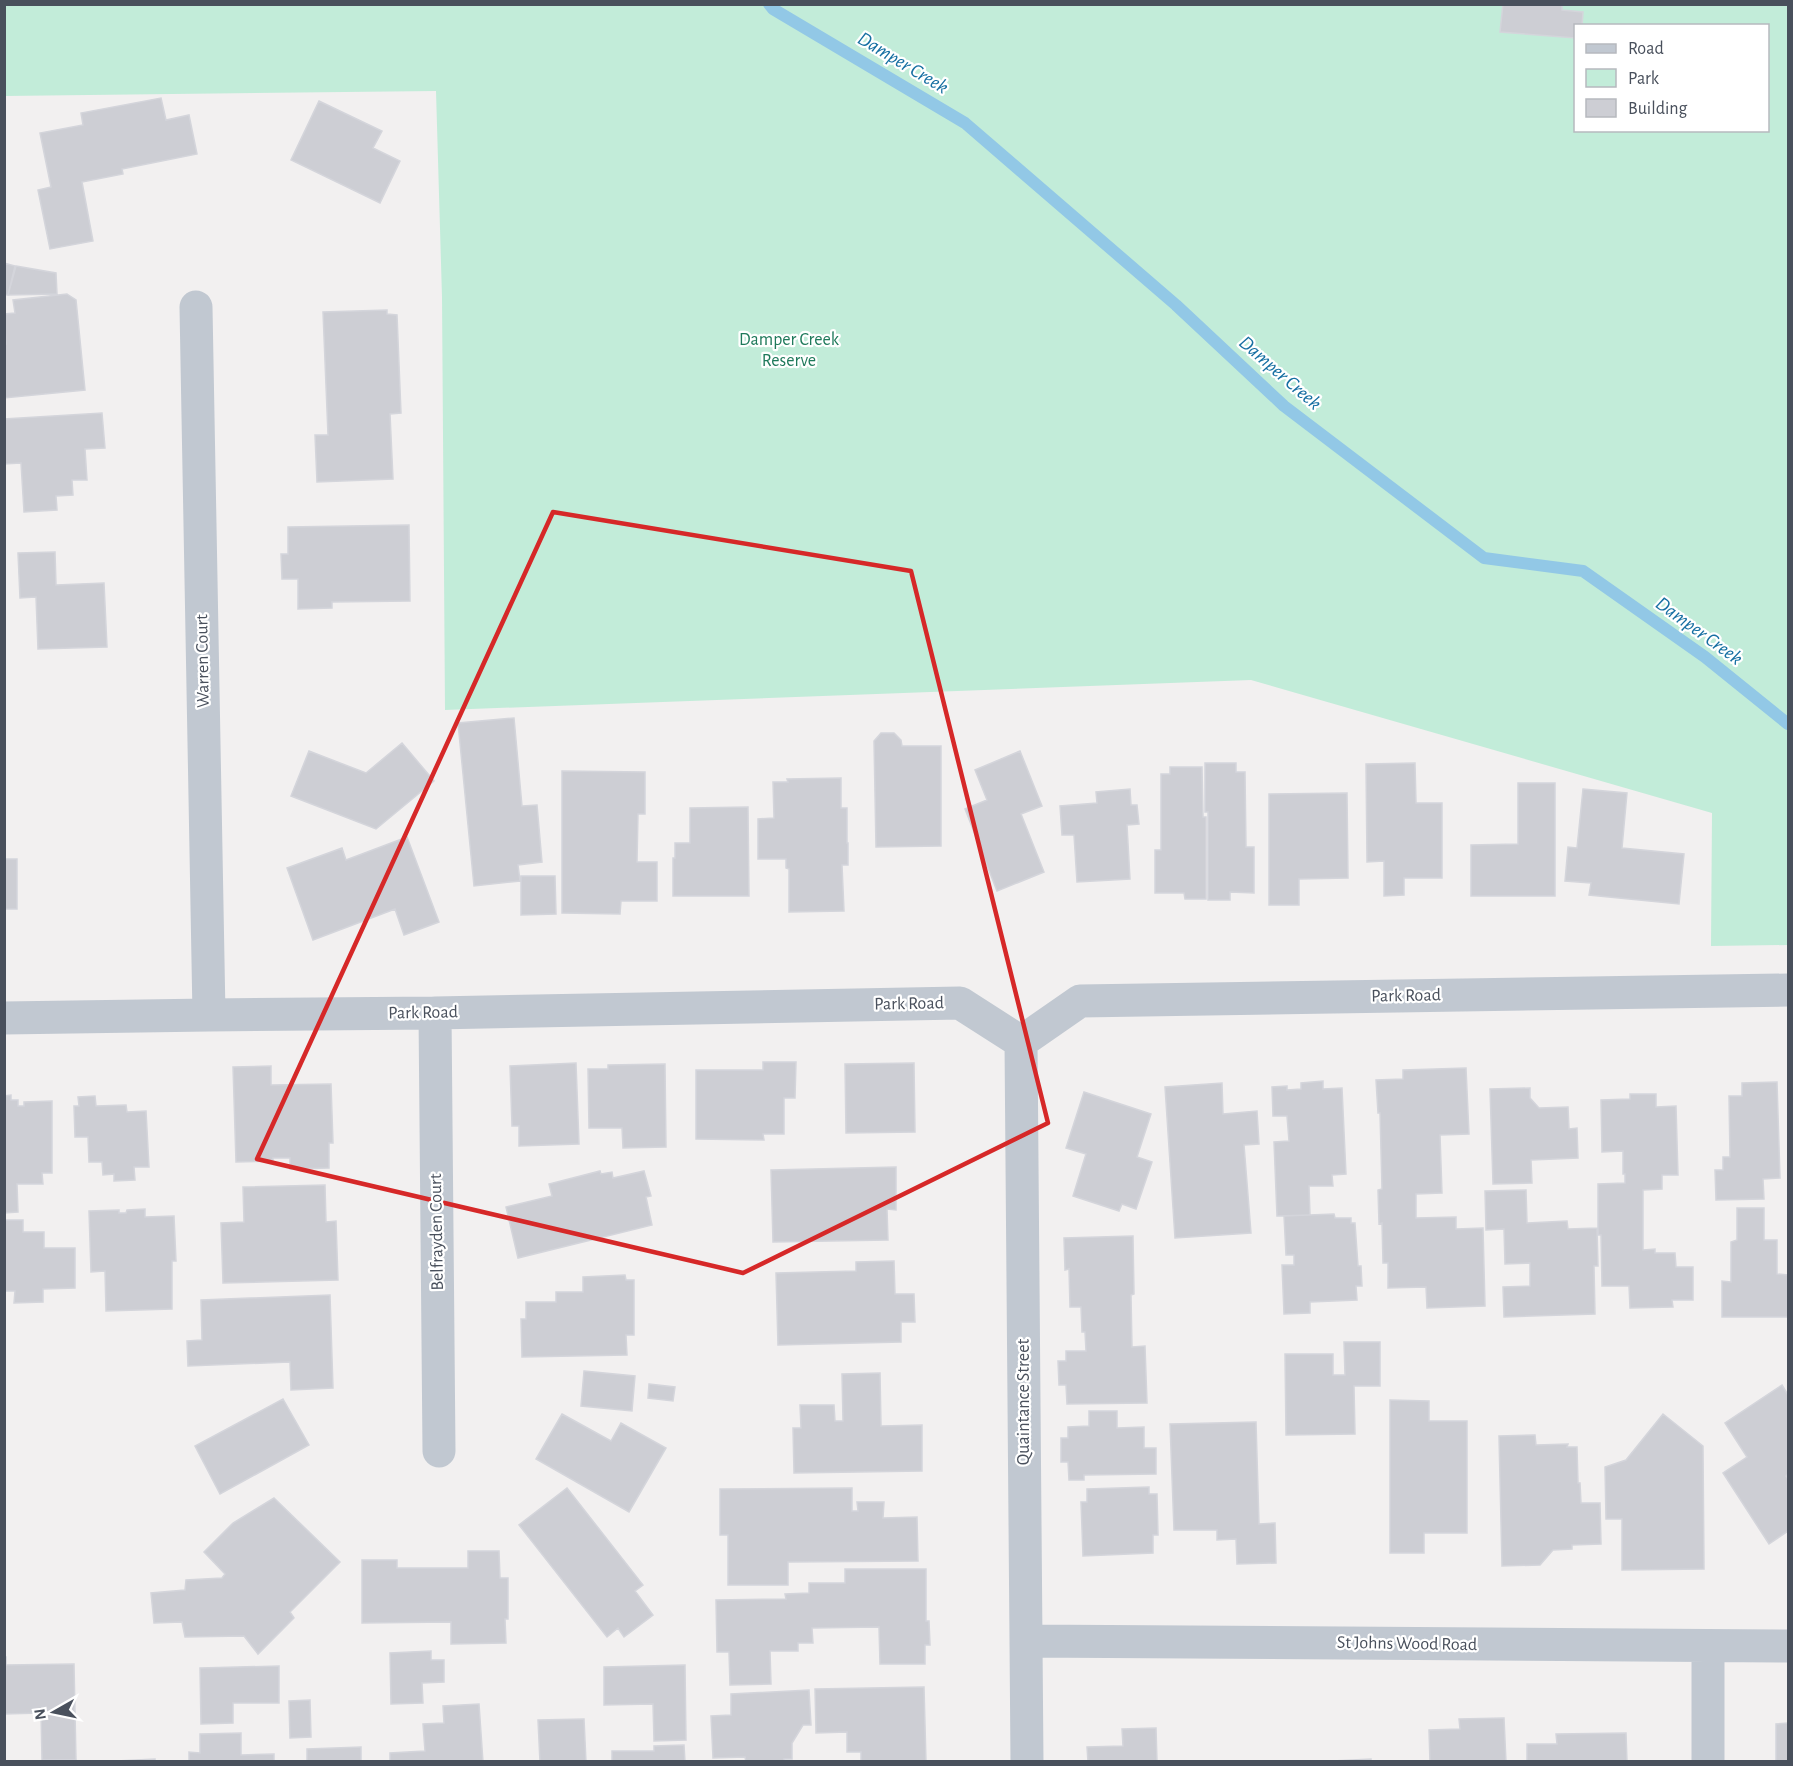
<svg xmlns="http://www.w3.org/2000/svg" width="1793" height="1766" viewBox="0 0 1793 1766" font-family="'Alegreya Sans',sans-serif">
  <style>
    .park { fill: #c2ecd9; fill-rule: evenodd }
    .lines { fill: none; stroke-linecap: round; stroke-linejoin: round }
    .stream { stroke: #92c8e6; stroke-width: 12 }
    .building { fill: #cdced4; stroke: #d4d5db; stroke-width: 1.5 }
    .street { stroke: #c1c8d1; stroke-width: 33 }
    .marked { fill: none; stroke: #d62828; stroke-width: 4.5; stroke-linejoin: round }
    .labels { text-anchor: middle; dominant-baseline: central; stroke-width: 4.5; stroke-linejoin: round; paint-order: stroke }
    .park-label { font-size: 18px; fill: #1e795a; stroke: #fff }
    .street-label { font-size: 18px; fill: #49505c; stroke: #fff }
    .water-label { font-size: 20px; font-style: italic; fill: #166fa2; stroke: #fff }
  </style>
  <rect width="100%" height="100%" fill="#f2f0f0"/>
  <path class="park" d="M4,5H1788V945L1711,946L1712,813L1251,680L445,710L442,297L436,91L5,96ZM1576,26H1768V130H1576Z"/>
  <g class="lines">
    <path class="stream" d="M769,4L773,9L965,123L1176,305L1284,406L1484,558L1583,571L1705,657L1788,724"/>
  </g>
  <path class="building" d="M1503,4H1562V10L1583,12L1582,26H1576V38L1500,32Z
    M161,98L166,120L189,115L197,154L122,169L123,174L82,182L93,241L50,249L38,190L51,187L40,133L83,125L81,113Z
    M319,101L382,131L373,148L400,161L380,203L291,160Z
    M4,263L15,266L8,295L4,294Z
    M16,266L56,273L57,294L8,295Z
    M67,294L76,300L85,390L4,398V345L6,344L4,314L15,313L13,300Z
    M387,310V314L397,315L401,413L390,414L393,479L317,482L315,435H328L323,312Z
    M102,413L105,448L85,449L87,480H72L73,495L56,496L57,510L24,512L21,463L4,464V419Z
    M409,525L410,601L332,602V608L298,609V579H282L281,554H288V527Z
    M55,552L56,585L104,583L107,647L38,649L36,597L20,598L18,553Z
    M514,718L522,806L537,805L542,862L518,865L520,881L474,886L458,723Z
    M881,733H894L901,740L902,746H941V846L876,847L874,741Z
    M402,743L434,781L376,829L291,796L309,751L366,773Z
    M1020,751L1042,806L1021,814L1044,872L997,891L965,809L987,800L975,770Z
    M1205,763H1236V772H1245L1246,847H1254V893L1230,892V900H1208V812H1205Z
    M1415,763L1416,803H1442V878H1404V895L1384,896V861L1367,862L1366,764Z
    M1170,767H1202L1203,817H1206V899H1185L1184,893H1155V850H1161V774H1170Z
    M562,771L645,772V814H638L637,862H657V901H621L620,914L562,913Z
    M841,778V808H847V843H848V865H842L844,911L789,912V869L786,868V859H758V819L774,818L773,782H788L787,779Z
    M1518,783H1555V896H1471V845L1518,844Z
    M1130,789L1131,805H1137L1139,824L1127,825L1130,879L1077,882L1074,835H1062L1060,806L1097,803L1096,792Z
    M1583,789L1627,793L1622,848L1684,854L1679,904L1589,895L1591,883L1565,881L1568,847L1577,848Z
    M1347,793L1348,878L1299,879V905H1269V794Z
    M748,807L749,896H673V858H675V843H690V808Z
    M407,837L439,922L404,935L395,909L313,940L287,868L342,848L346,860Z
    M4,859H17V909H4Z
    M521,876H555L556,914L521,915Z
    M763,1062H796L795,1098H784V1134H763L764,1140L696,1139V1070H763Z
    M576,1063L579,1144L519,1146V1126H512L510,1066Z
    M914,1063L915,1132L846,1133L845,1064Z
    M665,1064L666,1147L623,1148L622,1128H589L588,1069H608V1065Z
    M271,1066V1085L331,1084L333,1143H329V1168L290,1169V1158H273V1161L236,1162L233,1067Z
    M1466,1068L1469,1134L1440,1135L1442,1193L1416,1194V1218L1456,1217V1229L1483,1228L1485,1306L1427,1308L1426,1287L1388,1288V1263H1383L1382,1223L1379,1224L1378,1190L1382,1189L1380,1113H1378L1376,1080L1403,1079V1070Z
    M1323,1081V1089L1342,1088L1346,1174L1332,1175L1333,1186H1309L1310,1215L1277,1216L1274,1142L1289,1141L1287,1116H1273L1272,1087L1287,1086V1090L1301,1089V1083Z
    M1777,1082L1780,1178L1763,1179L1764,1199L1716,1200L1715,1170H1723V1157H1730L1729,1096H1742V1083Z
    M1222,1083L1223,1114L1257,1111L1259,1144L1244,1145L1251,1233L1175,1238L1165,1087Z
    M1530,1088V1098L1539,1108L1568,1107L1569,1129L1577,1128L1578,1158L1531,1160L1532,1183L1493,1184L1490,1089Z
    M1084,1092L1151,1114L1137,1157L1152,1162L1136,1209L1122,1204L1119,1211L1073,1196L1086,1154L1066,1148Z
    M1630,1094H1656V1107L1676,1106L1678,1175H1662V1189L1643,1190V1250L1655,1249V1253H1675L1676,1267H1693V1300H1672L1673,1307L1630,1308L1629,1286H1602L1601,1235H1598V1184L1625,1183V1174H1623V1151L1602,1152L1601,1100L1630,1099Z
    M11,1095V1100H18V1106H24V1102L52,1101V1173H42L43,1184H17L18,1212L4,1213V1096Z
    M95,1096L96,1106L126,1105L127,1112L146,1111L149,1167H134L135,1180L114,1181V1174L103,1175L102,1162H89L88,1137H75L74,1106H79L78,1097Z
    M896,1167V1210L887,1209L888,1240L773,1242L771,1170Z
    M600,1171L601,1174L612,1172L613,1178L644,1171L651,1196L646,1197L652,1225L518,1258L506,1207L552,1196L549,1184Z
    M325,1185L326,1222L336,1221L338,1280L223,1283L221,1223L244,1222L243,1187Z
    M1526,1190L1527,1223L1567,1221L1568,1229L1597,1228L1598,1266H1594L1595,1314L1504,1317L1503,1287L1530,1286V1263L1505,1264L1504,1229L1486,1230L1485,1191Z
    M1737,1208H1764V1240H1777V1274L1788,1275V1317H1722V1281L1731,1282V1242L1737,1240Z
    M145,1209V1217L174,1216L176,1261H172V1309L106,1311L105,1271L91,1272L89,1211L119,1210V1213H126L127,1210Z
    M1334,1214L1335,1218H1351V1223H1355L1358,1266H1361L1362,1286H1356L1357,1300L1310,1302V1313L1284,1314L1282,1265H1294V1255H1286L1284,1216Z
    M4,1220H23V1232H44V1248H75V1288L43,1289V1302L14,1303L15,1291H4Z
    M1133,1236L1134,1294L1131,1295L1132,1347L1145,1346L1147,1403L1067,1404L1066,1385H1059L1058,1361H1066V1351H1086L1085,1332H1082L1081,1307H1070L1069,1269L1065,1270L1064,1238Z
    M894,1261L895,1294H914L915,1322H901V1342L778,1345L776,1273L856,1271V1262Z
    M625,1275L626,1280H634V1335H626L627,1355L522,1357L521,1319H526V1302H556V1292H583V1277Z
    M330,1295L333,1388L291,1390L290,1362L188,1366L187,1341L202,1340L201,1300Z
    M1344,1342H1380V1386H1354L1355,1434L1286,1435L1285,1354H1333V1375H1345Z
    M584,1371L635,1376L632,1411L581,1406Z
    M880,1373L881,1426L922,1425V1471L794,1473L793,1428H801L800,1405H834L835,1421H843L842,1374Z
    M649,1384L675,1387L673,1401L648,1398Z
    M1782,1385L1788,1395V1474L1786,1476L1788,1479V1531L1769,1544L1723,1473L1747,1457L1725,1423Z
    M283,1399L309,1445L220,1494L195,1446Z
    M1390,1400L1429,1401V1421H1467V1533H1424V1553H1390Z
    M1089,1411H1117V1428L1144,1427V1448H1156V1474L1084,1475V1480H1069L1068,1462H1061V1438H1068V1427L1089,1426Z
    M562,1414L611,1441L621,1423L666,1448L629,1512L536,1459Z
    M1663,1414L1703,1446L1704,1569L1622,1570V1519H1606L1605,1467L1626,1460Z
    M1256,1422L1259,1524L1275,1523L1276,1563L1237,1564L1236,1539L1217,1540V1530H1174L1170,1424Z
    M1535,1435L1536,1445L1568,1444L1567,1447H1577L1578,1483H1580L1581,1503H1600L1601,1544L1572,1545V1549L1553,1550L1540,1565L1502,1566L1499,1436Z
    M1149,1487V1494H1157L1158,1535H1153V1553L1083,1556L1081,1502H1087V1489Z
    M567,1488L643,1585L635,1591L653,1615L624,1637L618,1628L607,1637L519,1525Z
    M852,1488V1511H858L857,1502H884L883,1518L917,1517L918,1561L788,1562V1585H728V1535H720V1489Z
    M274,1498L340,1562L290,1612L294,1618L258,1654L244,1636L185,1637L182,1622L154,1623L151,1593L185,1590L186,1580L222,1578L225,1574L204,1552L233,1523Z
    M468,1551H499L500,1578H508V1619H505L506,1643L451,1644V1622L362,1623V1560H397V1568H468Z
    M845,1569H926V1621H929L930,1645H925V1664H880L879,1627L812,1628L813,1643H798V1651H770L771,1684L730,1685L729,1652H717L716,1600L786,1599L785,1594L809,1593V1583H845Z
    M431,1651V1660H444V1682L422,1683L423,1703L391,1704L390,1653Z
    M4,1657H6V1665L74,1664L76,1760H42L41,1713L4,1714Z
    M685,1665L686,1740L654,1741L653,1704L604,1705V1667Z
    M279,1666V1703H233V1723L201,1724L200,1668Z
    M924,1687L926,1762H861V1752H847V1732L816,1733L815,1689Z
    M809,1690L811,1725H803L792,1743V1759H784V1762H746L745,1757L713,1758L711,1716L731,1715V1694Z
    M310,1700L311,1737L290,1738L289,1701Z
    M479,1704L483,1762H390V1753L425,1751L423,1724L444,1723L443,1706Z
    M1504,1718L1506,1762H1430L1429,1730L1460,1729L1459,1719Z
    M584,1719L586,1762H540L538,1720Z
    M1788,1723V1762H1776V1724Z
    M1156,1728L1157,1762H1088L1087,1747L1123,1746L1122,1729Z
    M241,1733V1755L274,1754V1762H189V1752L200,1753V1734Z
    M1626,1733L1627,1762H1527V1744H1557L1556,1734Z
    M684,1745L685,1762H612V1751H654V1746Z
    M361,1747V1762H307V1749Z
    M155,1759V1762H97Z
    M1371,1759V1762H1333V1761Z"/>
  <g class="lines">
    <path class="street" d="M196,307L209,1015
      M435,1013L439,1451
      M4,1018L209,1015L435,1013L960,1003L1021,1042L1080,1001L1788,990
      M1021,1042L1027,1762
      M1026,1641L1788,1646
      M1708,1762V1647"/>
  </g>
  <path class="marked" d="M553,512L911,571L1048,1123L743,1273L257,1159Z"/>
  <g class="labels">
    <g class="park-label">
      <text x="789" y="340">Damper Creek<tspan x="789" dy="21">Reserve</tspan></text>
    </g>
    <g class="street-label">
      <text transform="translate(203 661) rotate(-91)">Warren Court</text>
      <text transform="translate(1406 996) rotate(-1)">Park Road</text>
      <text transform="translate(909 1004) rotate(-1)">Park Road</text>
      <text transform="translate(423 1013) rotate(-1)">Park Road</text>
      <text transform="translate(437 1232) rotate(-91)">Belfrayden Court</text>
      <text transform="translate(1024 1402) rotate(-90)">Quaintance Street</text>
      <text transform="translate(1407 1644) rotate(1)">St Johns Wood Road</text>
    </g>
    <g class="water-label">
      <text transform="translate(903 63) rotate(31)">Damper Creek</text>
      <text transform="translate(1280 373) rotate(41)">Damper Creek</text>
      <text transform="translate(1699 631) rotate(36)">Damper Creek</text>
    </g>
  </g>
  <rect width="1793" height="1766" fill="none" stroke="#49505c" stroke-width="12"/>
  <rect x="1574" y="24" width="195" height="108" fill="#ffffff" stroke="#b6b9be" stroke-width="1.5"/>
  <rect x="1586" y="44" width="30" height="9" fill="#c1c8d1" stroke="#b6b9be" stroke-width="1.5"/>
  <text x="1628" y="54" font-size="18" fill="#49505c">Road</text>
  <rect x="1586" y="69" width="30" height="18" fill="#c2ecd9" stroke="#b6b9be" stroke-width="1.5"/>
  <text x="1628" y="84" font-size="18" fill="#49505c">Park</text>
  <rect x="1586" y="99" width="30" height="18" fill="#cdced4" stroke="#b6b9be" stroke-width="1.5"/>
  <text x="1628" y="114" font-size="18" fill="#49505c">Building</text>
  <g transform="translate(54 1712) rotate(261)" stroke="#ffffff" stroke-width="4.5" paint-order="stroke">
  <path d="M0-4.5L10 22L0 15L-10 22Z" fill="#49505c"/>
  <text y="-9" font-size="16" font-weight="bold" text-anchor="middle" fill="#49505c">N</text>
  </g>
</svg>
